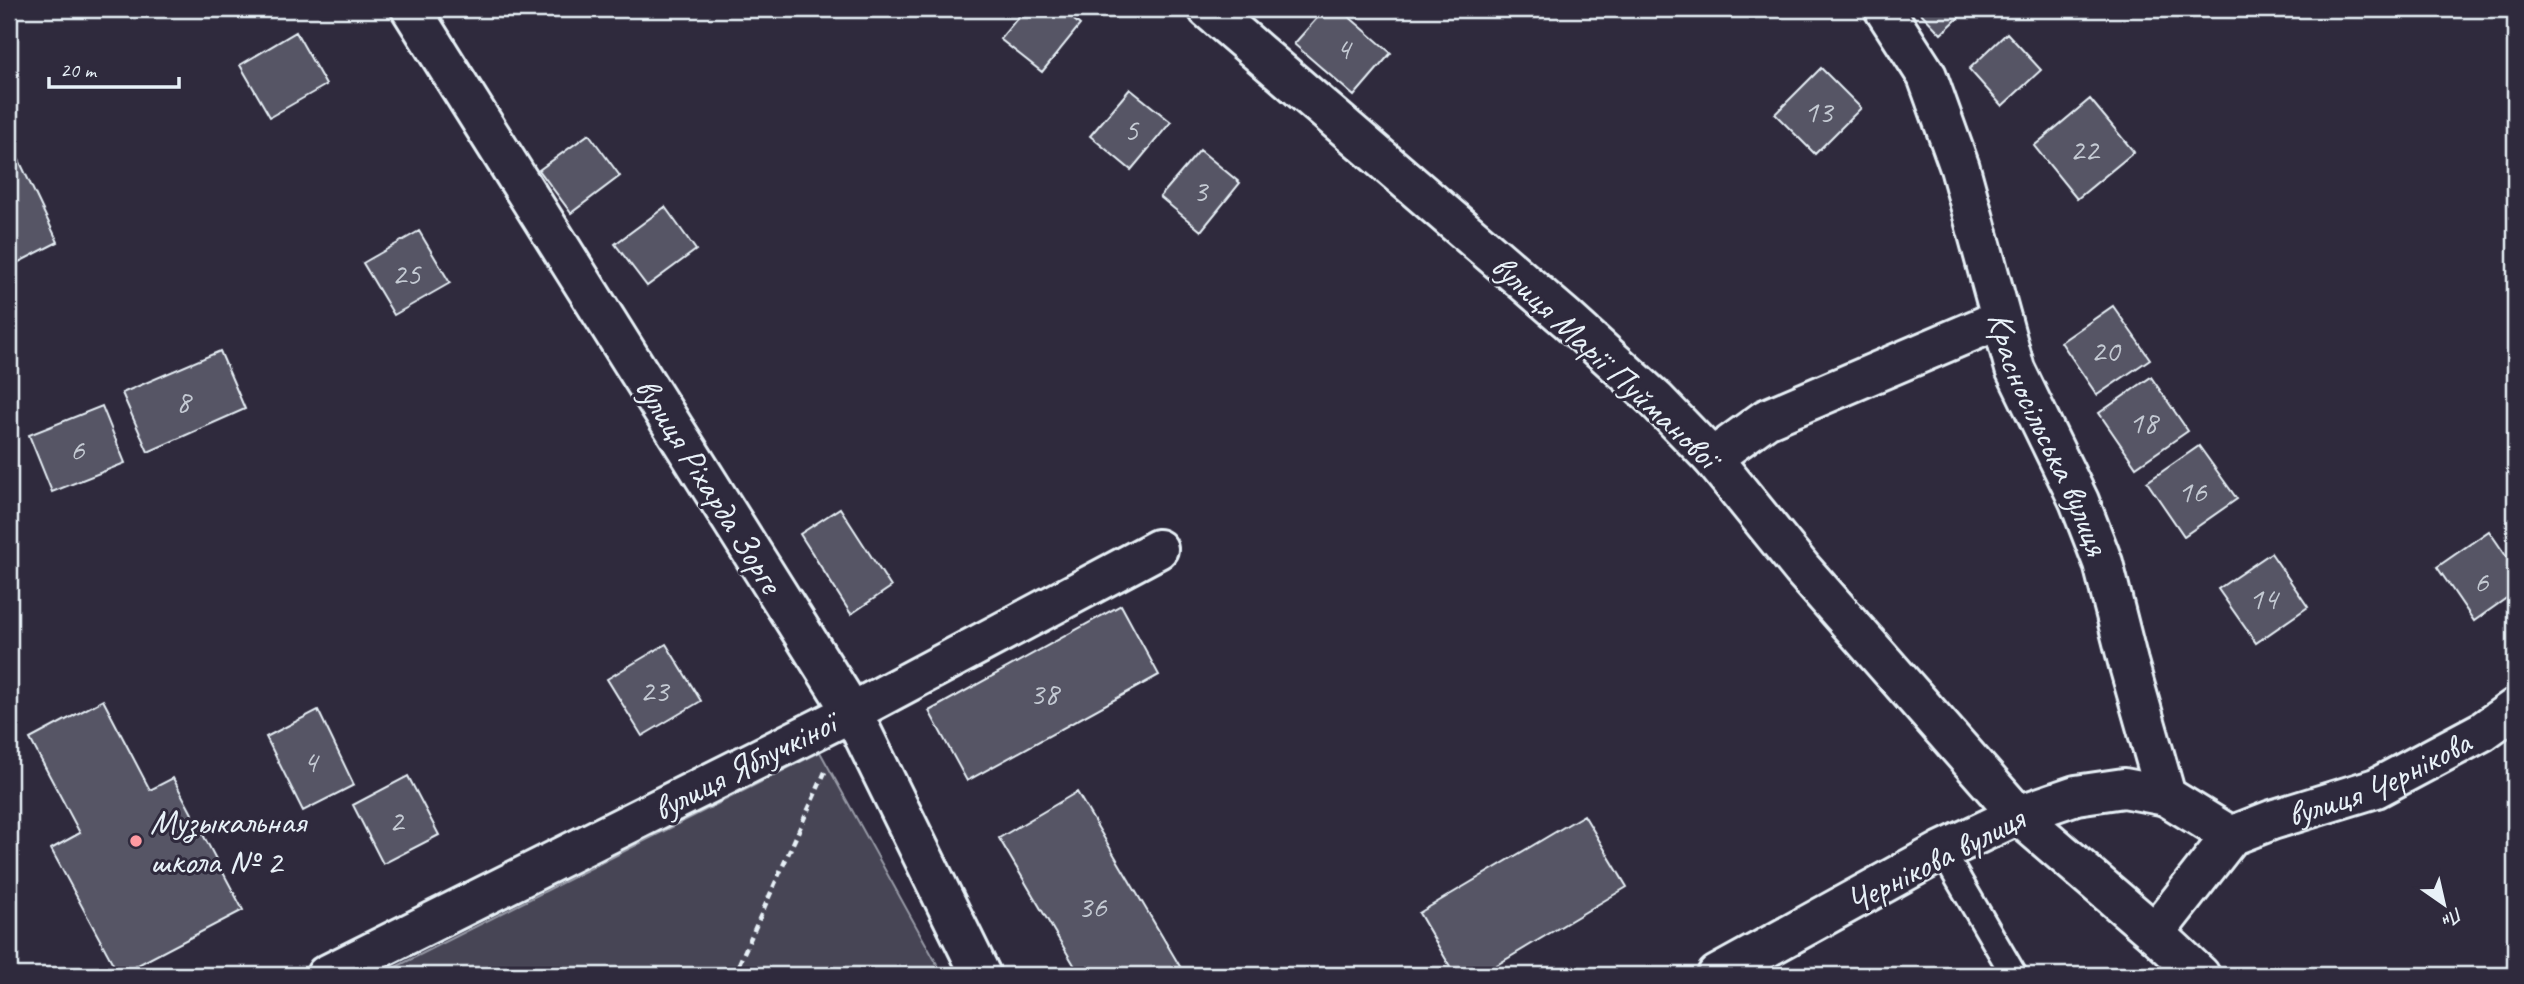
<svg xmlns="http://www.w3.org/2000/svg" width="2524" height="984" viewBox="0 0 2524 984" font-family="Caveat,sans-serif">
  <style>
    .green { fill: #464455; stroke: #979aa6; stroke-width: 2 }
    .building { fill: #575565; stroke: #e8f1f8; stroke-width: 2 }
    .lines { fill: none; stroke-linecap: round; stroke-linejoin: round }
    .service-casing { stroke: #e8f1f8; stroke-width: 30 }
    .minor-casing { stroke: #e8f1f8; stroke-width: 44 }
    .tertiary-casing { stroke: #e8f1f8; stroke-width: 44 }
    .path { stroke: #e8f1f8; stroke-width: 4.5; stroke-dasharray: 7 5; stroke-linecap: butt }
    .service { stroke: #2f2a3d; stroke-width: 24 }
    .minor { stroke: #2f2a3d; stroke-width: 38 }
    .tertiary { stroke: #2f2a3d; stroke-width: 38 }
    .poi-dot { fill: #ff9aa2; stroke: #2f2a3d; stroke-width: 2.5 }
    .labels { text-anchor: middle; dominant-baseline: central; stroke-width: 6; stroke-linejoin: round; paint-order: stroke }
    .number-label { font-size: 32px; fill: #c4cad3 }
    .street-label { font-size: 35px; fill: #e8f1f8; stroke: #2f2a3d }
    .poi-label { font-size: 35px; fill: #e8f1f8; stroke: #2f2a3d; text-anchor: start }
  </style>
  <rect width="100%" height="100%" fill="#2f2a3d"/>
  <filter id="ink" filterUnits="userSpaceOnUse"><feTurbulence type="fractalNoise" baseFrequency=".0143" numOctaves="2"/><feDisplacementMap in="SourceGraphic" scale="14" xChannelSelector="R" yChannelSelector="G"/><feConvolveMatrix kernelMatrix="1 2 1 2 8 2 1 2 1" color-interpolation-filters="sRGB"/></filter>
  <g filter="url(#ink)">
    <path class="green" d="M820,752L943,975H380Z"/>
    <path class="building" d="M1025,9H1061L1080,25L1042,72L1000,39Z
      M1325,9H1340L1391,53L1354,96L1294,44Z
      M1917,9H1968L1941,34Z
      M296,32L326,85L270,117L240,65Z
      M2007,33L2041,70L2002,106L1969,69Z
      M1821,68L1861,108L1815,154L1775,114Z
      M1130,89L1171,122L1131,170L1090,136Z
      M2090,99L2134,152L2077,199L2034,146Z
      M589,134L620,176L571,213L539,170Z
      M1200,150L1240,183L1201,231L1160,197Z
      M19,160L58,242L9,267V164Z
      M665,207L696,250L647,286L615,244Z
      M419,231L450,283L394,315L363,263Z
      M2113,306L2150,359L2097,395L2061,342Z
      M220,351L245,409L148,452L122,393Z
      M2151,377L2188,431L2136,467L2099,413Z
      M102,406L125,463L52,492L29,435Z
      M2199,446L2237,499L2184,536L2147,482Z
      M840,508L891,587L851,614L800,534Z
      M2489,531L2515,569V592L2474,621L2437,567Z
      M2271,553L2308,607L2256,643L2218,589Z
      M1121,605L1159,675L967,781L929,711Z
      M666,644L701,701L642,736L607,679Z
      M103,700L150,790L173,778L243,910L119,975L51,849L80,833L30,739Z
      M318,710L354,785L303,811L266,737Z
      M408,776L439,835L383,864L353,805Z
      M1077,792L1185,975H1080L999,838Z
      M1584,815L1627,887L1480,975H1455L1419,913Z"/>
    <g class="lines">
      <defs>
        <path id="service" d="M1942,851L2014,975"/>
        <g id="minor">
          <path d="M1208,9L1567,319L1656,400L1712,458L1802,569L2018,815L2155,933L2200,975"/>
          <path id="s1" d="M1884,9L1927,76L1960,168L2015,369L2079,501L2103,563L2128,662L2166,796L2231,836"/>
          <path d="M1712,458L1766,419L2001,319"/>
          <path id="s2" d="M2155,933L2231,836L2272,820L2376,788L2483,731L2515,708"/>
          <path d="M326,975L852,712L1158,549"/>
          <path d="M1717,975L1942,851L2018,815L2076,795L2124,788L2166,796"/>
        </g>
        <path id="tertiary" d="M411,9L852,712L981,975"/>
      </defs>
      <use href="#service" class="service-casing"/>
      <use href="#minor" class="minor-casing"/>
      <use href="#tertiary" class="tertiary-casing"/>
      <path class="path" d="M734,975L825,772"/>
      <use href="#service" class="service"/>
      <use href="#minor" class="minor"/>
      <use href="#tertiary" class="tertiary"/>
    </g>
  </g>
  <circle class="poi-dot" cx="136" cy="841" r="7"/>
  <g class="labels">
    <g class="number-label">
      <text x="1343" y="48">4</text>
      <text x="1818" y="111">13</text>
      <text x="1131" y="129">5</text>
      <text x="2084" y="149">22</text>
      <text x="1200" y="190">3</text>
      <text x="406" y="273">25</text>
      <text x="2105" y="350">20</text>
      <text x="183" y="401">8</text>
      <text x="2143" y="422">18</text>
      <text x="77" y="449">6</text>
      <text x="2192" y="491">16</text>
      <text x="2481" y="581">6</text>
      <text x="2263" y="598">14</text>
      <text x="654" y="690">23</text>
      <text x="1044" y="693">38</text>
      <text x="310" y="761">4</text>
      <text x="396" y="820">2</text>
      <text x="1092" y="906">36</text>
    </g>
    <g class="street-label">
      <text transform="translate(1605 361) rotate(43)">вулиця Марії Пуйманової</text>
      <text stroke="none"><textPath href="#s1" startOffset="458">Красносільська вулиця</textPath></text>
      <text transform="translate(709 485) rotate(58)">вулиця Ріхарда Зорге</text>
      <text transform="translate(744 766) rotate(-27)">вулиця Яблучкіної</text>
      <text stroke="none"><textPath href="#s2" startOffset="282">вулиця Чернікова</textPath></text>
      <text transform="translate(1935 860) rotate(-27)">Чернікова вулиця</text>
    </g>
    <g class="poi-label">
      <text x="150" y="821">Музыкальная<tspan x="150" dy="40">школа № 2</tspan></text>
    </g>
  </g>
  <rect width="2524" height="984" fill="none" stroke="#2f2a3d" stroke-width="35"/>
  <rect x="18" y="18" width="2489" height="949" fill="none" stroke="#e8f1f8" stroke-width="2.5" filter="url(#ink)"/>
  <g transform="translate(2444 904) rotate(146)" stroke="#2f2a3d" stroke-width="5" paint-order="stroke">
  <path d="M0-5L12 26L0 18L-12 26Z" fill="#e8f1f8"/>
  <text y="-10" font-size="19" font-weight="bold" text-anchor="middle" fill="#e8f1f8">Пн</text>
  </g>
  <path d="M49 77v10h130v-10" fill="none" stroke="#e8f1f8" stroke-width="3.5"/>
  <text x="60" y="77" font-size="21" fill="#e8f1f8" stroke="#2f2a3d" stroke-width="5" paint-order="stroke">20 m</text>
</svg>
